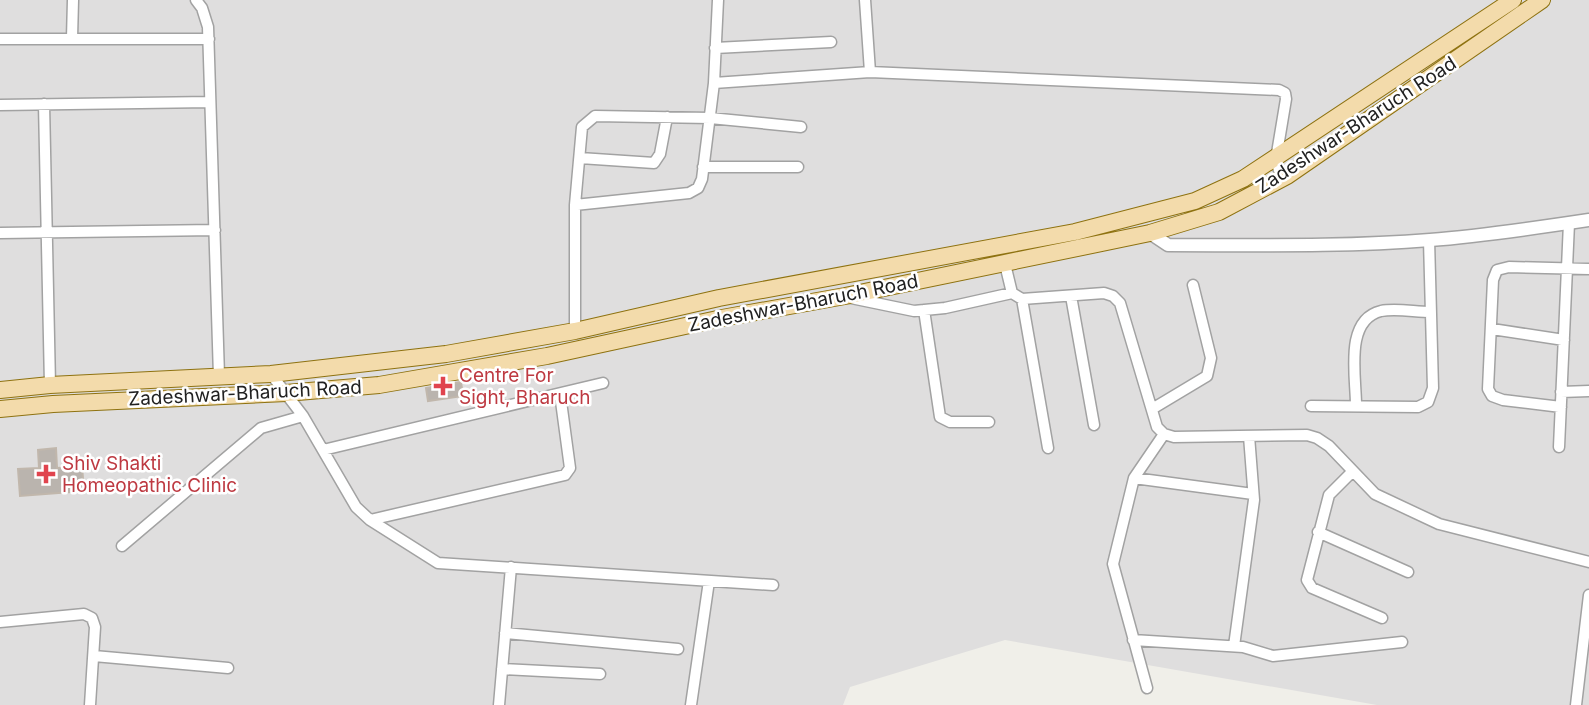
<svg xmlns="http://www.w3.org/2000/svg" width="1589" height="705" viewBox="0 0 1589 705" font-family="Inter,sans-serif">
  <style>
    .residential { fill: #dfdede }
    .building { fill: #bab4ae; stroke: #c1b7ac; stroke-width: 2 }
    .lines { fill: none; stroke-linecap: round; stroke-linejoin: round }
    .minor-casing { stroke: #a2a2a2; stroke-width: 13 }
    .tertiary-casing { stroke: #a2a2a2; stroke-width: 15 }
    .primary-casing { stroke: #8e7210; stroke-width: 18 }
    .minor { stroke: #fff; stroke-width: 10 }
    .tertiary { stroke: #fff; stroke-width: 12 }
    .primary { stroke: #f3dbab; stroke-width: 16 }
    .health-dot { fill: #e0444e; stroke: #fff; stroke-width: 2.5 }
    .labels { text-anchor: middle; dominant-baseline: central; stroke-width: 5; stroke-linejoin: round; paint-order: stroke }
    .street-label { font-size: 19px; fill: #212121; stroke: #fff }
    .health-label { font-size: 19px; fill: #be3a42; stroke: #fff; text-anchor: start }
  </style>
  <rect width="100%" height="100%" fill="#f0efe9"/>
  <path class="residential" d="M0,0H1589V705H1377L1005,640L850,687L843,705H0Z"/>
  <path class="building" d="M461,382L463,396L428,401L426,388Z
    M56,448L57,468L82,466L84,491L20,496L18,469L39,468L38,450Z"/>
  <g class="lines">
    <defs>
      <path id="minor" d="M196,0L202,8L208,27L219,376
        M865,0L870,72
        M72,38L73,0
        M0,39H209
        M715,48L831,42
        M714,83L870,72L1279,90L1285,93L1286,99L1276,159L1281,178
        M44,104L50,385
        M0,105L210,102
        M580,158L654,163L660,154L667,117
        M703,167H798
        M575,205L689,193L698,188L702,179L714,83L718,0
        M0,233L215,230
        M1005,264L1012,293L1022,299L1104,293L1113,296L1120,303L1157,427L1164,434L1174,437L1307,435L1317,438L1329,446L1375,494L1439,524L1589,562
        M1071,296L1094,425
        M851,298L914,311L945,308L1012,293
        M1022,299L1048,448
        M924,310L940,417L950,422H989
        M1492,329L1564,340
        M575,331V205L582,127L595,116L710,118L801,127
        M271,374L303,416L356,507L370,520L438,563L773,585
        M1561,392L1589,391
        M1356,405C1356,376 1344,320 1381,311C1396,308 1415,312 1431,312
        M1311,406L1418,407L1428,402L1433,388L1429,240
        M1561,407L1503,400L1492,396L1488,389L1493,280L1497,270L1509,267L1589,269
        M1152,409L1207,376L1211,358L1193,285
        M1559,447L1569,223
        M323,450L603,383
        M1352,472L1329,495L1307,580L1312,588L1382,618
        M1134,478L1253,494
        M370,520L565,475L570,468L560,394
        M1318,532L1408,572
        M122,546L261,428L303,416
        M0,622L84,614L92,618L95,627L90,705
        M505,633L678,649
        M1133,640L1243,647L1273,656L1402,642
        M1234,646L1254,500L1249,436
        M94,656L228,668
        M502,669L600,674
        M1147,688L1113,564L1134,478L1164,434
        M499,705L511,567
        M691,705L709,581
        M1576,705L1589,595"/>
      <path id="tertiary" d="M1150,233L1168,245C1255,245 1343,247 1430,240C1483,236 1536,228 1589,220"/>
      <path id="primary" d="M0,390L50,385L271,374L446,354L575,331L719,298L1075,232L1195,201L1243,179L1513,0
        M0,409L53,404L286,393L379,385L547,356L722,318L845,296L1150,233L1219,212L1287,176L1542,0"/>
    </defs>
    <use href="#minor" class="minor-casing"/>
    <use href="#tertiary" class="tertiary-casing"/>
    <use href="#primary" class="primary-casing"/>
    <use href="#minor" class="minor"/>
    <use href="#tertiary" class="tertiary"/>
    <use href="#primary" class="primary"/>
  </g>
  <g class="health-dot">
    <path d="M439.5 375.5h7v7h7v7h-7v7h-7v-7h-7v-7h7z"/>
    <path d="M42.5 463.5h7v7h7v7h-7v7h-7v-7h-7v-7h7z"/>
  </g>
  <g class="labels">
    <g class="street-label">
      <text transform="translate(1356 125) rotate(-33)">Zadeshwar-Bharuch Road</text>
      <text transform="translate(803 303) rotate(-11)">Zadeshwar-Bharuch Road</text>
      <text transform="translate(245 393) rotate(-3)">Zadeshwar-Bharuch Road</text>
    </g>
    <g class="health-label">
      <text x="459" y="375">Centre For<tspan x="459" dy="22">Sight, Bharuch</tspan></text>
      <text x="62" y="463">Shiv Shakti<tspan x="62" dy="22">Homeopathic Clinic</tspan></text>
    </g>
  </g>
</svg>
